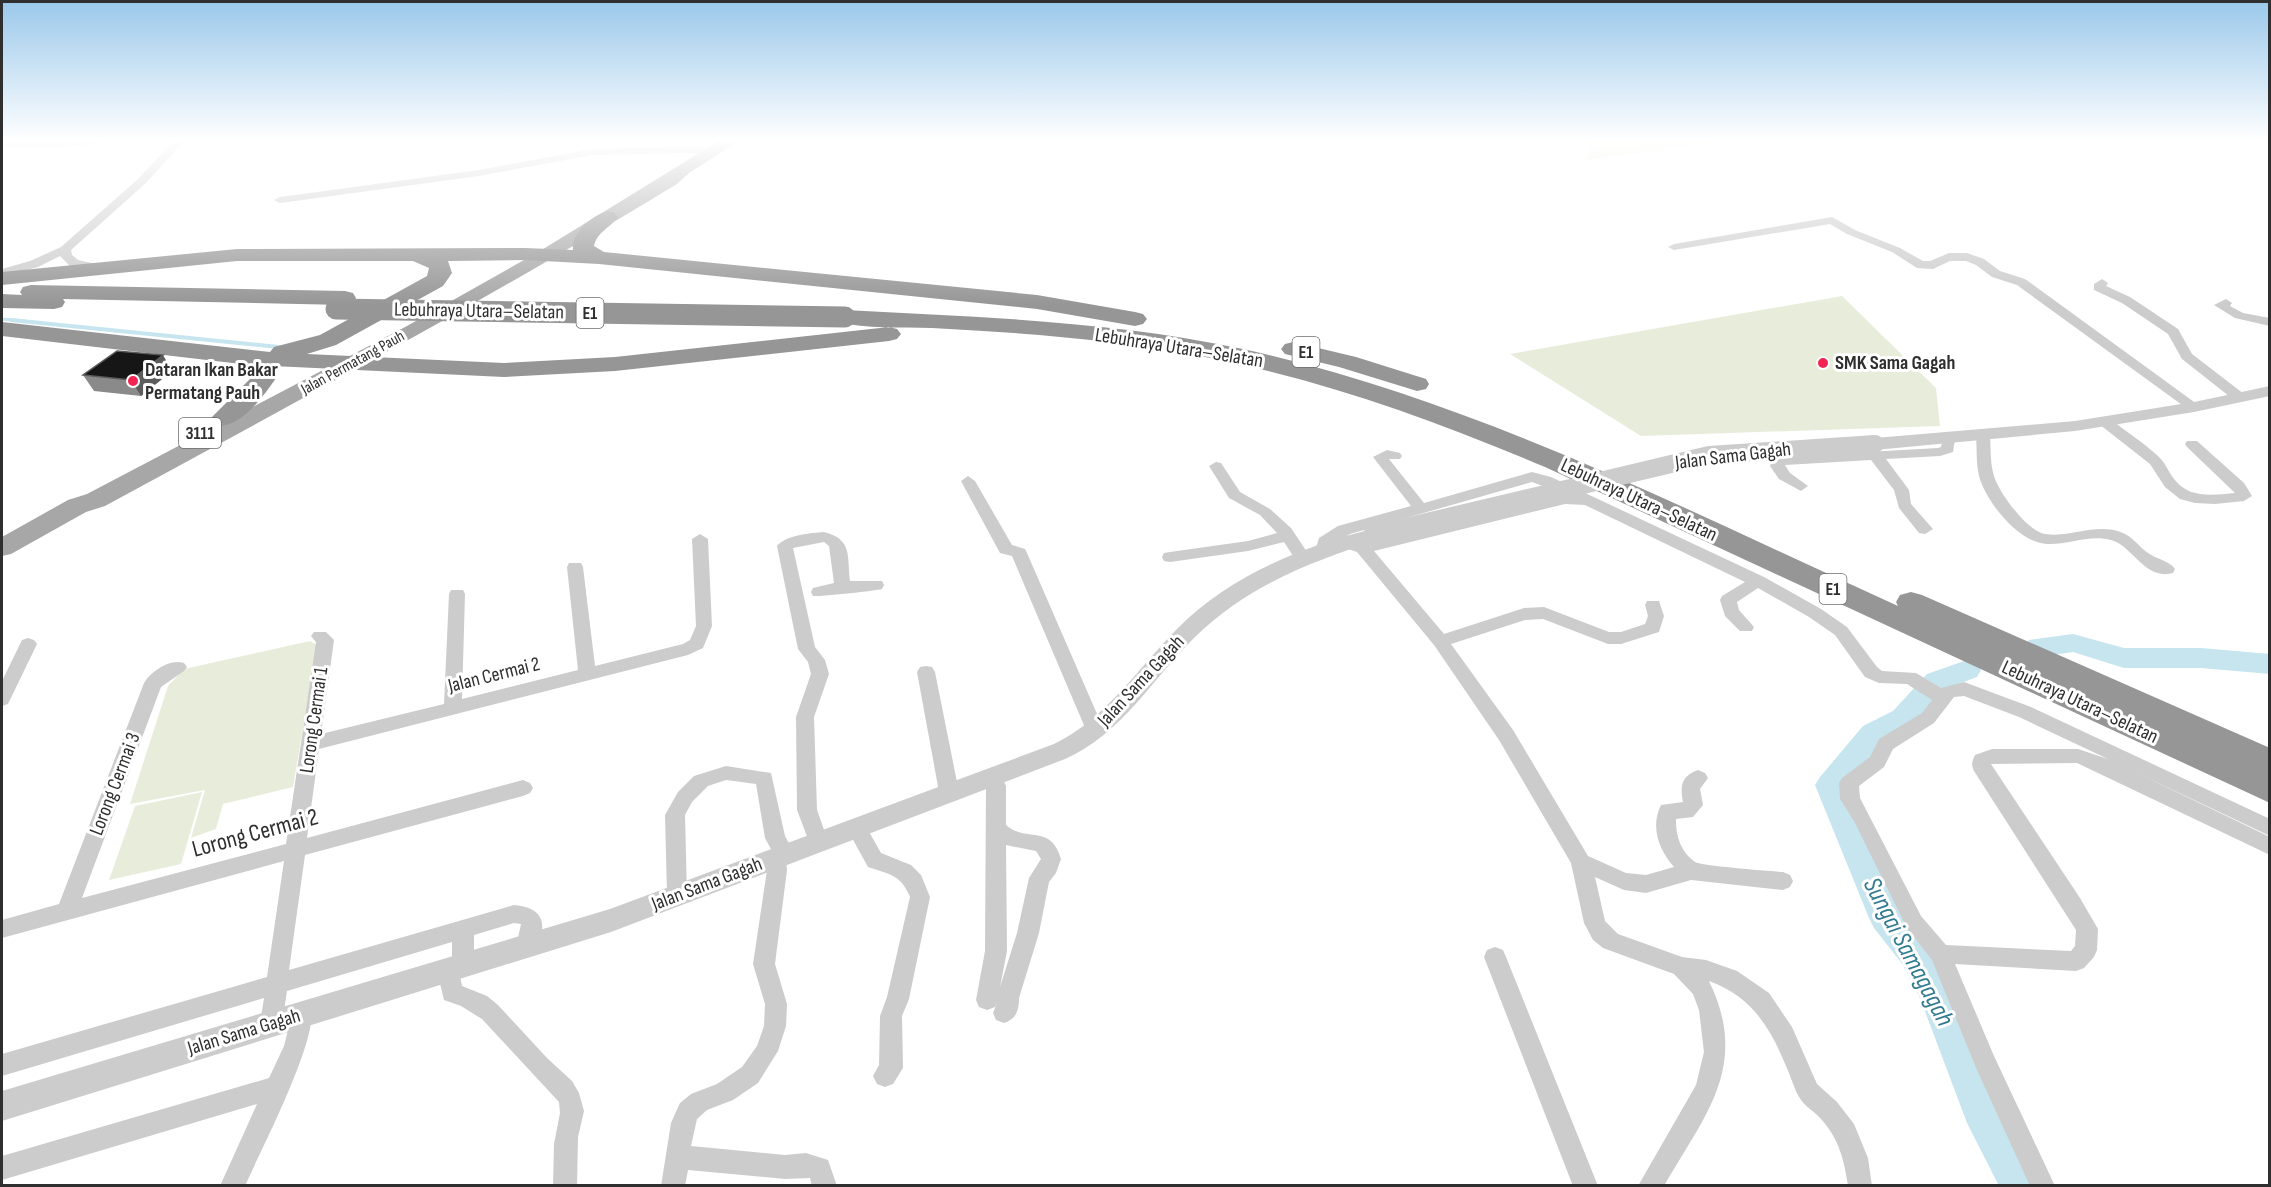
<svg xmlns="http://www.w3.org/2000/svg" width="2271" height="1187" viewBox="0 0 2271 1187" font-family="'Sofia Sans Condensed',sans-serif">
  <style>
    .green { fill: #e8eddb }
    .lines { fill: none; stroke-linecap: round; stroke-linejoin: round }
    .stream-far1 { stroke: #c6e5ef; stroke-width: 3 }
    .stream { stroke: #c6e5ef; stroke-width: 4 }
    .river { fill: #c6e5ef; fill-rule: evenodd }
    .minor { fill: #ccc; fill-rule: evenodd }
    .tertiary { fill: #ccc; fill-rule: evenodd }
    .primary { fill: #a7a7a7; fill-rule: evenodd }
    .motorway { fill: #969696; fill-rule: evenodd }
    .tertiary-bridge { stroke: #ccc; stroke-width: 18 }
    .motorway-bridge { stroke: #969696; stroke-width: 21 }
    .wall { fill: #8a8a8a }
    .shaded-wall { fill: #5c5c5c }
    .building { fill: #161616; stroke: #5c5c5c; stroke-width: 1.5 }
    .poi-dot { fill: #f42352; stroke: #fff; stroke-width: 2 }
    .labels { text-anchor: middle; dominant-baseline: central; stroke-width: 6; stroke-linejoin: round; paint-order: stroke }
    .far-street-label { font-size: 16px; fill: #2f2f2f; stroke: #fff }
    .shield { fill: #fff; stroke: #6d6d6d; stroke-width: 1.5 }
    .shield-label { font-size: 18px; font-weight: bold; fill: #2f2f2f }
    .street-label { font-size: 20px; fill: #2f2f2f; stroke: #fff }
    .poi-label { font-size: 20px; font-weight: bold; fill: #2f2f2f; stroke: #fff; text-anchor: start }
    .near-street-label { font-size: 24px; fill: #2f2f2f; stroke: #fff }
    .near-water-label { font-size: 26px; font-style: italic; fill: #337b91; stroke: #fff }
  </style>
  <rect width="100%" height="100%" fill="#fff"/>
  <path class="green" d="M1594,139H1744L1586,160Z
    M1842,296L1936,388L1940,426L1641,436L1510,354Z
    M310,641L317,645L293,787L223,804L216,829L191,838L205,790L130,804L168,686L184,669Z
    M202,792L181,864L109,880L135,806Z"/>
  <g class="lines">
    <path class="stream-far1" d="M2,319L25,321"/>
    <path class="stream" d="M11,320L279,347"/>
    <path class="river" d="M2073,634L2124,648H2201L2270,654V674L2201,668H2124L2073,652L2038,657L2029,654L2025,647L2029,640Z
      M1967,660L1977,663L1981,670L1977,677L1947,688L1913,727L1883,742L1846,787L1898,909L1927,945L1947,982L1994,1100L2039,1186H1999L1967,1123L1920,998L1903,965L1874,928L1869,918L1815,785L1820,777L1863,726L1893,711L1927,674Z"/>
    <path class="minor" d="M110,139C96,150 23,147 2,147V141Z
      M176,139H186L146,183L71,250L72,255L78,260L101,265V271L70,266L60,256L38,267L2,276V269L30,261L61,247L138,179Z
      M687,147L712,149L717,152L712,155L687,153L592,155L479,176L280,203L274,200L280,197L479,170L592,149Z
      M1832,217L1855,230L1900,248L1923,261H1930L1949,253H1967L1984,259L2000,271L2025,279L2201,407L2194,411L2189,410L2017,285L1992,277L1976,265L1966,261H1950L1933,269L1917,268L1892,252L1847,234L1830,224L1674,250L1668,247L1674,244Z
      M2102,279L2108,283L2106,286L2130,297L2178,329L2192,354L2244,394L2246,397L2244,400H2234L2182,359L2168,334L2122,303L2094,290V284Z
      M2226,299L2232,303L2230,306L2243,313L2270,318V326L2235,318L2214,305Z
      M2104,417L2109,418C2125,431 2143,442 2158,456C2165,462 2168,471 2174,479C2189,499 2213,495 2235,493L2187,447L2185,444L2187,441H2197L2244,483L2252,496L2244,501L2215,504L2195,503L2180,499L2165,487L2150,464L2099,424L2097,421Z
      M1983,431L1990,435C1991,449 1990,463 1994,476C1999,493 2027,531 2045,534C2072,538 2096,522 2123,533C2133,537 2139,547 2148,553C2156,559 2170,561 2175,569L2173,573C2145,581 2132,545 2111,540C2090,534 2068,545 2047,544C2019,543 1986,502 1979,476C1976,463 1977,449 1976,435Z
      M1948,435L1955,439L1953,452L1940,456L1886,459L1909,490L1911,504L1933,529L1925,534L1919,533L1899,508L1894,490L1871,460L1785,465L1790,473L1808,486L1801,491L1779,479L1770,466L1772,458L1777,457L1938,448L1941,447L1943,436Z
      M1387,450L1400,453L1402,456L1400,459H1389L1424,503L1532,472L1551,477L1764,577L1821,609L1847,627L1877,667L1882,671L1916,673L1941,688L1964,682L2031,707L2270,819V836L2135,772L2270,837V855L2077,763L1991,764L2080,898L2098,929L2097,950L2094,957L2084,968L2076,971L1955,964L1994,1056L2055,1186H2030L1977,1070L1932,960L1907,928L1854,821L1840,799L1839,783L1842,778L1870,757L1879,739L1922,713L1932,700L1907,684L1879,683L1865,677L1835,635L1809,617L1758,588L1737,602L1739,610L1754,627L1752,631H1740L1725,616L1720,600L1722,596L1745,582L1585,505L1565,504L1374,551L1444,634L1524,608L1544,607L1609,632H1621L1645,624L1648,616L1645,605L1647,601H1659L1664,616L1659,632L1621,644H1608L1543,619L1525,620L1451,644L1513,730L1588,856L1626,873L1646,875L1674,867C1659,850 1650,827 1661,805L1683,802C1680,786 1681,776 1698,770L1705,773L1708,778L1700,789L1703,805L1693,817L1676,819V821C1676,837 1681,852 1695,862C1702,866 1769,871 1783,872L1790,875L1793,881L1790,887L1783,890L1691,880L1646,893L1624,890L1595,877L1605,921L1618,934L1682,957L1706,960L1737,971L1769,993L1792,1027L1817,1084L1837,1102L1854,1124L1868,1158L1872,1186H1848C1844,1159 1839,1139 1821,1119C1815,1112 1806,1107 1801,1100C1794,1090 1791,1076 1786,1066C1770,1027 1751,996 1709,981C1750,1066 1706,1113 1664,1186H1638L1696,1085L1704,1052L1699,1010L1693,994L1674,974L1603,948L1593,940L1584,923L1571,863L1499,740L1434,645L1357,552L1342,547L1340,543L1348,538L1364,543L1564,494L1532,482L1350,534L1332,545L1329,555H1317L1315,551L1319,538L1338,526L1411,506L1373,457ZM1964,696L2019,717L2108,759L2078,749H1992L1975,755C1972,761 1971,765 1974,771L2076,930L2075,946L2071,951L1946,945L1921,916L1860,798L1859,786L1884,767L1893,749L1934,723L1954,697Z
      M1216,462L1221,463L1240,492L1270,509L1291,528L1311,558L1309,562H1297L1284,542L1248,551L1170,562L1164,561L1162,557L1164,553L1170,552L1248,541L1277,533L1260,515L1229,498L1209,466Z
      M968,476L975,481L1012,545L1025,549L1027,553L1104,730L1102,735L1095,737L1088,735L1086,730L1012,556L1000,553L961,481Z
      M824,532C853,539 847,557 850,581H882L884,585L882,589C874,591 818,597 813,596L811,592L813,588L834,583L829,546L824,542L793,548L815,647L825,660L829,674L814,717L817,810L828,841L825,847L818,849L811,847L797,810L796,717L811,674L808,662L798,649L777,546C786,535 811,533 824,532Z
      M700,534L708,539L712,626L703,648L688,655L319,749L307,838L523,780L530,783L533,788L530,793L523,796L305,855L289,970L514,905C547,908 547,927 535,954L527,956L519,954L516,947L521,924L514,923L474,935V967L471,974L460,976L462,986L487,996L498,1005L547,1058L572,1081L579,1093L584,1111L578,1137L577,1186H553L554,1144L560,1113L559,1102L482,1019L461,1006L444,1000L437,971L440,964L448,961L452,963V942L287,991L282,1024L279,1031L271,1034L263,1031L260,1024L264,998L2,1076V1054L267,977L284,861L2,938V920L59,904L144,683C151,671 171,658 184,663L187,667L184,671L161,687L82,898L286,844L316,642L311,636L314,632H326L334,640L321,734L444,704L449,594L451,590H463L465,594L462,699L578,670L567,567L569,563H581L583,567L595,666L683,644L690,640L696,626L692,539Z
      M28,638L34,640L37,644L8,704L2,706V681L22,640Z
      M926,666L932,667L935,672L959,792L956,797L949,800L942,797L939,792L917,672L920,667Z
      M726,766L771,773L785,836L795,854L792,860L786,862L787,870L775,964L787,1004L786,1026L778,1051L758,1083L733,1100L707,1110L697,1119L691,1146L785,1155L806,1153L828,1160L837,1186H812L810,1178L785,1179L688,1170L685,1186H661L671,1123L680,1103L691,1094L717,1084L742,1067L757,1046L764,1026L765,1004L753,964L767,870L765,858L768,852L772,851L765,838L756,784L726,780L708,786L692,802L685,815L687,895L684,901L677,904L670,901L667,895L665,815L678,792L694,776Z
      M992,769L999,771L1006,786V825C1026,843 1051,823 1061,859L1056,873L1049,882L1039,933L1019,998C1019,1011 1016,1019 1004,1023L996,1020L993,1013L997,1003L995,1007L987,1010L979,1007L976,1000L985,951L986,786L982,776L985,771ZM1006,845L1036,851L1041,859L1029,878L1017,933L1000,987L1007,951Z
      M856,819L863,821L881,853L911,865L921,875L930,897L909,999L902,1016L903,1068L893,1084L885,1087L877,1084L873,1076L879,1065L880,1016L887,997L910,897C901,874 888,874 868,867L846,827L849,821Z
      M1495,947L1503,950L1506,957L1598,1186H1573L1484,957L1487,950Z
      M302,1004L310,1007C322,1033 259,1154 245,1186H220L257,1104L2,1180V1156L269,1078L284,1046L294,1007Z"/>
    <path class="tertiary" d="M2270,386V396L2194,412L2075,431L1875,450L1869,448L1866,444L1869,440L1875,438L2075,421L2194,402Z
      M1372,529L1379,530L1382,535L1379,540C1311,561 1246,587 1195,637C1152,679 1122,734 1065,759L611,932L2,1121V1091L610,909L1054,744C1106,719 1138,668 1178,628C1230,576 1301,547 1372,529Z"/>
    <path class="primary" d="M722,139H742L689,173L677,184C490,298 298,401 105,506L86,512L11,554L2,556V537L68,500L87,494L407,326L540,251Z"/>
    <path class="motorway" d="M608,211L615,213L618,217C610,228 597,232 594,246L604,252L1037,295L1135,312L1143,314L1147,319L1143,324L1135,326L1037,309L599,264L525,260L448,261L452,273L443,286L336,345L307,354L504,363L615,357L889,327L897,329L901,334L897,339L889,341L615,371L504,377L273,366L276,378C263,397 238,432 213,425L209,420L252,377L250,369L241,364L2,336V322L270,352L274,347L320,335L427,276L429,268L413,261H237L2,285V272L237,249L525,248L573,250C571,233 592,215 608,211Z
      M31,285L345,291L353,293L356,298L353,303L345,305L63,299L65,302L62,307L54,309L2,308V294L22,295L20,292L23,287Z
      M845,310C978,317 1112,321 1243,349C1472,399 1686,510 1898,606L1896,602L1900,595L1911,592L1922,595L2270,748V803L1545,467C1404,407 1262,359 1109,342C1050,335 991,331 932,328C901,327 867,329 837,322L834,317L837,312Z
      M1293,342L1356,357L1426,379L1429,384L1426,389L1417,391L1339,367L1285,354L1281,349L1285,344Z"/>
    <path class="tertiary-bridge" d="M1372,535L1709,455L1875,444"/>
    <path class="motorway-bridge" d="M336,309L845,317"/>
  </g>
  <path class="wall" d="M172,371L141,396L94,391L83,375Z"/>
  <path class="shaded-wall" d="M163,355L172,371L141,396L131,380Z"/>
  <path class="building" d="M117,351L163,355L131,380L83,375Z"/>
  <linearGradient id="sky" x2="0" y2="1"><stop stop-color="#9ac8eb"/><stop offset="0.46" stop-color="#fff"/><stop offset="1" stop-color="#fff" stop-opacity="0"/></linearGradient>
  <rect width="2271" height="305" fill="url(#sky)"/>
  <g class="poi-dot">
    <circle cx="1823" cy="363" r="6"/>
    <circle cx="133" cy="381" r="6"/>
  </g>
  <g class="labels">
    <g class="far-street-label">
      <text transform="translate(353 363) rotate(-29)">Jalan Permatang Pauh</text>
    </g>
    <g class="shield">
      <rect x="576.5" y="298" width="27" height="30" rx="4.5"/>
      <rect x="1292.5" y="337" width="27" height="30" rx="4.5"/>
      <rect x="179" y="418" width="42" height="30" rx="4.5"/>
      <rect x="1819.5" y="574" width="27" height="30" rx="4.5"/>
    </g>
    <g class="shield-label">
      <text x="590" y="313">E1</text>
      <text x="1306" y="352">E1</text>
      <text x="200" y="433">3111</text>
      <text x="1833" y="589">E1</text>
    </g>
    <g class="street-label">
      <text transform="translate(479 311) rotate(1)">Lebuhraya Utara–Selatan</text>
      <text transform="translate(1179 348) rotate(9)">Lebuhraya Utara–Selatan</text>
      <text transform="translate(1733 456) rotate(-7)">Jalan Sama Gagah</text>
      <text transform="translate(1639 500) rotate(25)">Lebuhraya Utara–Selatan</text>
      <text transform="translate(494 675) rotate(-14)">Jalan Cermai 2</text>
      <text transform="translate(1141 681) rotate(-47)">Jalan Sama Gagah</text>
      <text transform="translate(2080 702) rotate(25)">Lebuhraya Utara–Selatan</text>
      <text transform="translate(314 720) rotate(-82)">Lorong Cermai 1</text>
      <text transform="translate(115 784) rotate(-69)">Lorong Cermai 3</text>
      <text transform="translate(707 884) rotate(-21)">Jalan Sama Gagah</text>
      <text transform="translate(244 1032) rotate(-17)">Jalan Sama Gagah</text>
    </g>
    <g class="poi-label">
      <text x="1835" y="363">SMK Sama Gagah</text>
      <text x="145" y="370">Dataran Ikan Bakar<tspan x="145" dy="23">Permatang Pauh</tspan></text>
    </g>
    <g class="near-street-label">
      <text transform="translate(255 833) rotate(-15)">Lorong Cermai 2</text>
    </g>
    <g class="near-water-label">
      <text transform="translate(1908 952) rotate(62)">Sungai Samagagah</text>
    </g>
  </g>
  <rect width="2271" height="1187" fill="none" stroke="#2f2f2f" stroke-width="6"/>
</svg>
